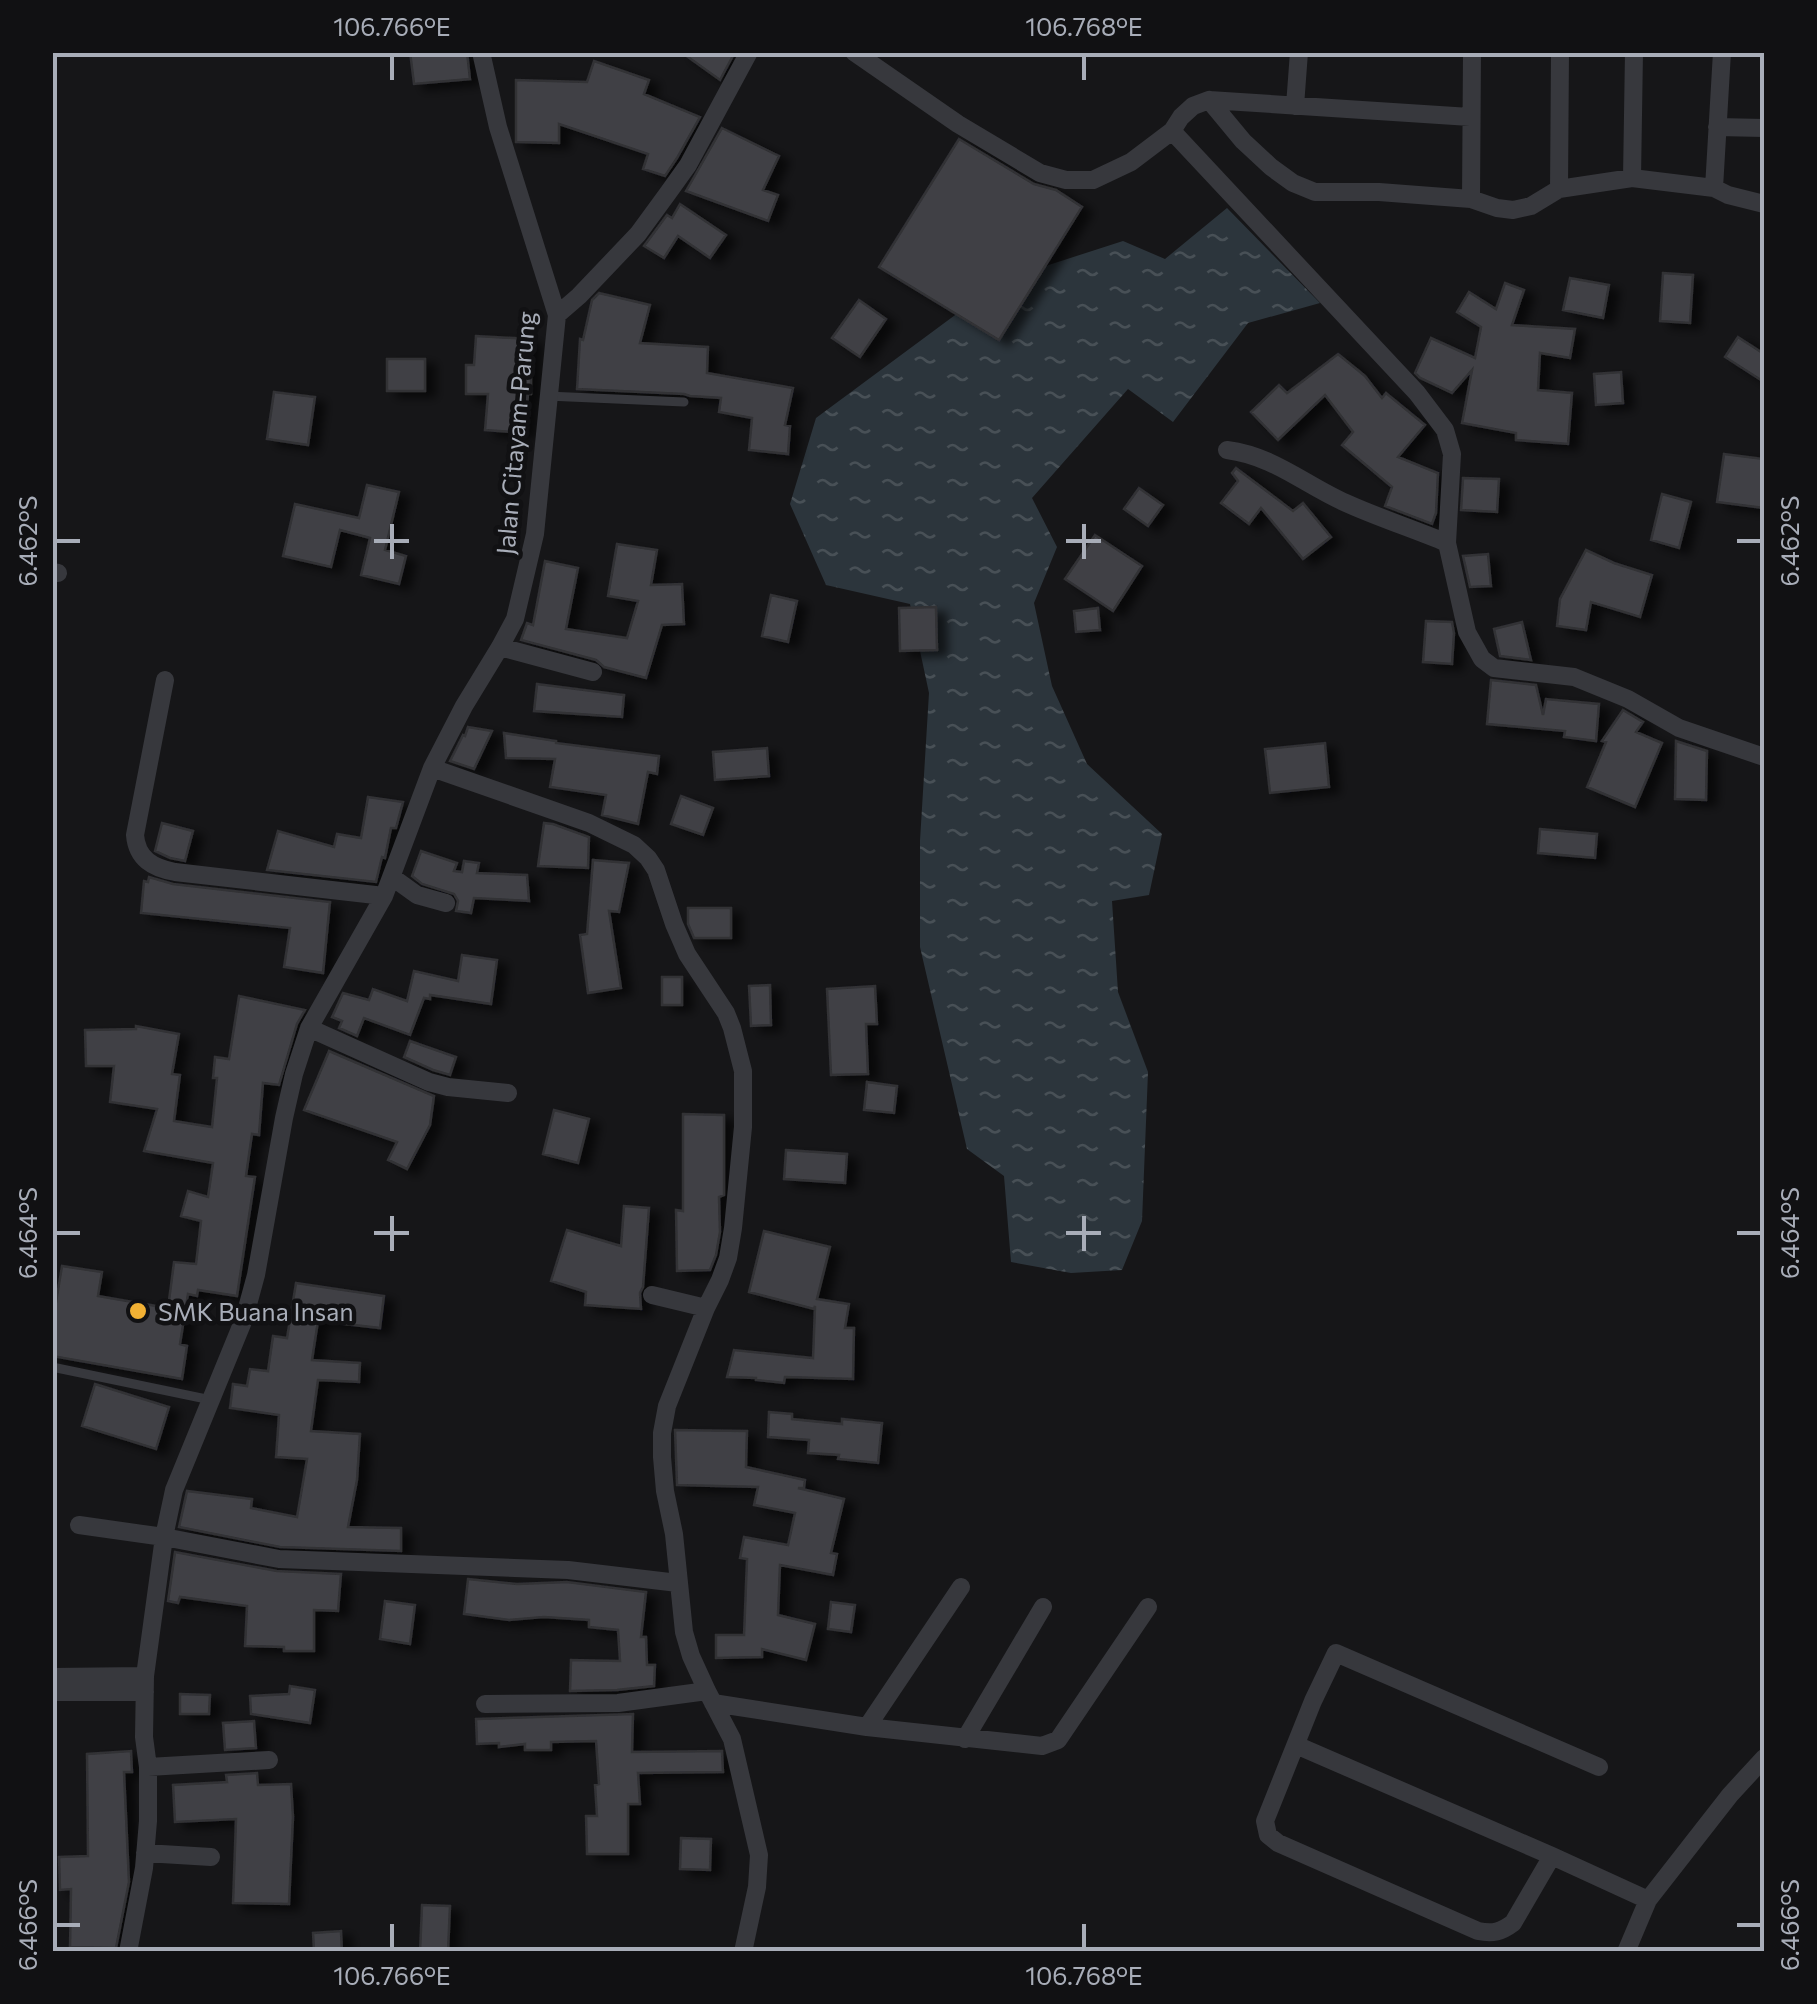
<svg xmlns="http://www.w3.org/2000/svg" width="1817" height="2004" viewBox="0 0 1817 2004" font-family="Commissioner,sans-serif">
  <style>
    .water { fill: url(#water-ripples) }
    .building { fill: #404145; stroke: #303034; stroke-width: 2.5; filter: url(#shadow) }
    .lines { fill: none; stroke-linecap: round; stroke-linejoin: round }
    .lane { stroke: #37383d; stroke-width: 9 }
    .street { stroke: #37383d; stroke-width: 18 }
    .ticks { fill: none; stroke: #a8adb8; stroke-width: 4 }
    .poi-dot { fill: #f2b134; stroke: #111113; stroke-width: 4 }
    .labels { text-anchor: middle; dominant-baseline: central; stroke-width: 9; stroke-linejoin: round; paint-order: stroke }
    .street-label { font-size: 25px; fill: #a8adb8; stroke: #111113 }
    .poi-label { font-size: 25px; fill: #a8adb8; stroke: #111113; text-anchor: start }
    .neatline { fill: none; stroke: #a8adb8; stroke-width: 4 }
    .ticks-label { font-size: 25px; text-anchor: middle; fill: #a8adb8 }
  </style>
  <defs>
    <pattern id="water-ripples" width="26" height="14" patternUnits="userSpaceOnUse" patternTransform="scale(2.5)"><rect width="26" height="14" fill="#2c353c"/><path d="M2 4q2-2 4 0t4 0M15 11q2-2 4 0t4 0" fill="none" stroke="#485056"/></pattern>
    <filter id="shadow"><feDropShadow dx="10" dy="5.5" stdDeviation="5" flood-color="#0009"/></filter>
  </defs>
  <rect width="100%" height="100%" fill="#161618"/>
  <path class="water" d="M1227,208L1320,303L1248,323L1173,422L1128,389L1032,498L1057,547L1034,603L1052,686L1087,764L1162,834L1149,895L1112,901L1118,992L1148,1072L1142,1221L1122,1270L1071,1273L1011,1262L1004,1176L967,1149L920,947V841L929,693L910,604L826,585L790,504L816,418L970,304L1027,272L1123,241L1165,259Z"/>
  <path class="building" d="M410,52H467L470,79L414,84Z
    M681,52H735L720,80Z
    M594,61L649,80L644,94L700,117L677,158L665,176L643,169L648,154L559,124V143L516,142V80L587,82Z
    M722,128L779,156L763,190L778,195L768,221L686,191Z
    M959,139L1034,184L1056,190L1082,207L999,340L879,267Z
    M680,204L726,235L710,258L678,236L664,258L644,246L667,215L672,218Z
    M1663,273L1693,275L1690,323L1660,321Z
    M1570,278L1609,285L1603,318L1563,310Z
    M1505,283L1524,290L1512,325L1575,329L1570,358L1540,353L1538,390L1572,393L1568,444L1516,440V433L1462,423L1472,370L1452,393L1420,378L1415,373L1431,338L1475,358L1481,327L1457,312L1469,292L1496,309Z
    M599,293L650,305L640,343L708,347L707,373L793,388L785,425L790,426L788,454L749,450L752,418L719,412L721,398L690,396L684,394L577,389L580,339L583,340L592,300Z
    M859,300L886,319L860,357L832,338Z
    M476,336L531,339V394H528L525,433L485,430L488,394H466V365H474Z
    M1738,337L1764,354V382L1725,357Z
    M1338,354L1365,376L1382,398L1386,393L1425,425L1398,457L1438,473L1436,513L1432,524L1385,506L1392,487L1342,445L1353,432L1325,395L1278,440L1251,412L1279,385L1287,393Z
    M387,359H425V391H387Z
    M1621,372L1623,403L1596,405L1594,374Z
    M274,392L315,397L308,445L267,439Z
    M1724,454L1764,459V508L1717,502Z
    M1236,468L1293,511L1303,503L1331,537L1303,559L1261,508L1249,524L1221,503L1238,481L1232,473Z
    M1463,478L1499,479L1497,512L1461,510Z
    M367,485L399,492L385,550L406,556L399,584L361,575L370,538L340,530L331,567L283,556L295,504L359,518Z
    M1139,488L1163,505L1148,526L1124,509Z
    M1662,494L1691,502L1679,548L1651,540Z
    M1095,535L1142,566L1113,611L1065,579Z
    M617,544L657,550L651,585L682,584L684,624L662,625L646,678L604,667L596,660L521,640L527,623L533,625L545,561L578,568L566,629L627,638L638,601L608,596Z
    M1586,550L1614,563L1652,575L1640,617L1591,602L1586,630L1557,626L1560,599Z
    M1488,554L1491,586L1470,587L1463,556Z
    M771,595L797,601L788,642L762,636Z
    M936,607L937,650L900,651L899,608Z
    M1098,608L1100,630L1076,632L1074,611Z
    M1426,621L1452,622L1454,633L1452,664L1423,662Z
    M1522,622L1531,660L1500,656L1494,629Z
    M1491,680L1536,685L1543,715L1546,699L1599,704L1596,741L1564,737L1565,731L1487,724Z
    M537,684L624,695L622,717L534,711Z
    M1623,710L1643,722L1636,732L1662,743L1635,807L1587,787L1606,742L1602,741Z
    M468,727L492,731L474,769L450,761L463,735L465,736Z
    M504,733L556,741V743L659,756L657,774L648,772L638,824L602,815L606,795L550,787L555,759L506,758Z
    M1676,741L1707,751L1706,800L1675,799Z
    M1325,743L1329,787L1270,793L1265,749Z
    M767,748L769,776L715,780L713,752Z
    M681,796L713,808L703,835L671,824Z
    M368,797L403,802L396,828H391L385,858L382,857L376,882L267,870L278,831L334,847L337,834L361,838Z
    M162,823L193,831L185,861L170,858L155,851Z
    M544,823L553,824L589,837L588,868L538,866Z
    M1540,829L1597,834L1595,858L1538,853Z
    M421,851L457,863L454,871L462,872L464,861L479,863L477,873L527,875L529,901L474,898L471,913L456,911L458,901L454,894L422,884L412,876Z
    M593,860L629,863L619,912L609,911L621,988L588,993L580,935L587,934Z
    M149,877L173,884L330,902L323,973L284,967L290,928L141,913L144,881L148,882Z
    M688,908H731V938H694L688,924Z
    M462,955L497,960L491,1004L430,995V999L424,998L410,1035L364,1018L357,1036L339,1028L342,1021L332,1017L343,993L369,1000L373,989L407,1001L414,971L458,981Z
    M662,977H682V1005H662Z
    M770,985L771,1025L751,1026L749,986Z
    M875,986L877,1024H866L868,1074L831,1075L827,989Z
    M239,996L305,1010L297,1024L279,1085L263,1083L259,1135L252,1134L246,1176L255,1177L237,1296L198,1290L197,1296L188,1294L180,1344L187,1346L182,1379L52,1356V1326L62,1266L102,1272L98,1296L168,1308L174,1262L196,1264L201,1221L181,1216L188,1191L208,1197L213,1163L144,1151L157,1109L110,1102L114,1066H86L85,1030L136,1029V1026L179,1034L172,1074L180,1075L174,1121L212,1127L217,1078H213L215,1057L229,1059Z
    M410,1041L456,1057L450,1075L433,1070L404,1057Z
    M329,1051L434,1096L430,1125L407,1169L388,1160L397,1142L304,1110Z
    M867,1082L897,1086L894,1113L864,1110Z
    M554,1110L589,1119L578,1163L543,1154Z
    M683,1114L724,1115V1195L719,1197L720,1232L716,1255L710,1270L677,1271L676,1210L683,1211Z
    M786,1150L847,1154L845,1183L784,1179Z
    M624,1206L649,1208L643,1287L640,1293L641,1309L585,1305L586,1292L551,1281L567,1230L621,1246Z
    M764,1231L830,1247L817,1299L849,1304L845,1328H854L853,1379L785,1377L784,1383L756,1380V1378L727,1377L734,1350L813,1358L815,1306L814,1309L749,1292Z
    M296,1283L384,1296L380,1328L318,1321L312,1360L360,1363L359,1382L318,1380L311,1431L360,1434L357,1480L348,1527L401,1528V1551L280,1547L179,1527L187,1491L252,1499L251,1508L297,1517L307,1459L276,1457L279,1415L230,1408L233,1384L247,1386L250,1369L268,1371L273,1336L287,1338Z
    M95,1384L169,1407L156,1449L82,1426Z
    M769,1412L792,1414V1419L842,1424V1419L882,1423L878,1463L838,1459L839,1455L808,1453L809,1440L768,1437Z
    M675,1430L747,1431L746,1467L805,1480L804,1488H798L844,1499L831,1553L837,1554L833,1575L780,1565L778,1615L815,1624L806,1660L762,1649V1657L716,1658V1635H744L747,1559L740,1558L744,1537L788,1545L795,1513L754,1505L758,1487L677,1485Z
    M175,1552L277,1571L341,1574L338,1611L314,1610V1651H284V1647L245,1646L247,1606L180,1597L178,1603L168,1601Z
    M468,1579L517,1584L567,1582L646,1592L641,1637H646L647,1665H655L654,1686L617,1690L570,1691L571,1660L620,1661L618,1630L589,1627V1620L544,1617L509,1620L464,1614Z
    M385,1601L415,1605L410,1644L380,1639Z
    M831,1602L855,1605L851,1632L828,1629Z
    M290,1686L315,1690L310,1723L251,1714L250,1696L289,1694Z
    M180,1694L210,1695L209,1714H180Z
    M633,1714L632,1752L722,1751L723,1772L638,1773L640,1804H628V1854H587L586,1816H597L595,1785L599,1784L596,1741L551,1742V1750H525V1744L499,1747V1743L477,1744L476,1719Z
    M254,1721L256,1748L225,1750L223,1723Z
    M131,1751L132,1772H124L129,1882L116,1948L70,1947L71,1889L60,1890L59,1857L88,1856L87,1754Z
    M257,1773L258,1785L291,1784L293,1817L289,1904L233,1903L236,1819L175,1822L173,1785L227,1782L226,1775Z
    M681,1838L711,1839L710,1870L680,1869Z
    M422,1905L450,1906L448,1952H420Z
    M341,1931L342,1952H314L313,1933Z"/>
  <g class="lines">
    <path class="lane" d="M547,396L684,402
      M52,1367L211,1400"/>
    <path class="street" d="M854,52L958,124L1040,173L1066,180H1093L1131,162L1172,131L1181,117L1193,106L1209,100L1243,141L1271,167L1293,183L1315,192H1379L1471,199L1497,208L1513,210L1531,206L1559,189L1632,178L1714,188L1728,195L1764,204
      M1209,100L1470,117
      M1295,106L1299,52
      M1717,127L1764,128
      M1172,131L1417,393L1445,430L1452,454L1447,543L1467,632L1482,659L1494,668L1574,677L1628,699L1679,728L1764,757
      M1632,178L1634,52
      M1714,188L1722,52
      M1559,189L1560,52
      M1471,199L1472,52
      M557,315L579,296L638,234L668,193L688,165L749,52
      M1227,450C1274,456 1305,485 1346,503C1379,518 1414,529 1447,543
      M52,572L58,573
      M500,647L593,672
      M165,680L135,835C137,859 153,868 175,872L384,896
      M432,768L589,823L634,845L648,858L656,870L674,924L687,954L726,1013L732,1028L743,1071V1127L733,1228L728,1258L720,1280L706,1308L667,1406L662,1433V1457L665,1491L674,1534L684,1632L691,1656L707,1691L732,1739L759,1855L757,1887L743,1952
      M392,877L417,895L446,903
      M309,1028L429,1082L448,1087L508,1093
      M652,1295L706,1308
      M79,1525L164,1537L279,1559L568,1570L678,1583
      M52,1677L145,1676
      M52,1692H145
      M713,1703L867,1727L1042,1746L1058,1740L1148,1607
      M485,1704L618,1703L707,1691
      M867,1727L961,1587
      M965,1739L1043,1607
      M1296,1745L1552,1856L1648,1900
      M148,1767L269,1760
      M145,1853L211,1857
      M1552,1856L1513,1923C1501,1932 1493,1934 1478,1931L1278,1843L1268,1835L1265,1821L1313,1701L1336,1653L1599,1767
      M128,1952L144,1868L148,1821V1767L144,1737L145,1676L164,1537L174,1490L244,1319L256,1275L284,1118L294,1074L309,1028L384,896L432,768L464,706L500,647L515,619L535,534L557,315L498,127L481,52
      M1626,1952L1648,1900L1730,1795L1764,1758"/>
  </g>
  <path class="ticks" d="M392,55V80M1084,55V80M392,524V559M1084,524V559M55,541H80M374,541H409M1066,541H1101M1737,541H1762M392,1216V1251M1084,1216V1251M55,1233H80M374,1233H409M1066,1233H1101M1737,1233H1762M392,1924V1949M1084,1924V1949M55,1925H80M1737,1925H1762"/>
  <circle class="poi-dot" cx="138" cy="1311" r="10"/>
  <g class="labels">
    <g class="street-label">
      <text transform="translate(515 433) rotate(-85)">Jalan Citayam-Parung</text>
    </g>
    <g class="poi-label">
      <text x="158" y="1311">SMK Buana Insan</text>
    </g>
  </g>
  <rect width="1817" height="2004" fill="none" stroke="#111113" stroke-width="110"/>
  <rect x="55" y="55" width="1707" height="1894" class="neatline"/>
  <g class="ticks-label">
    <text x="392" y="36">106.766°E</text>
    <text x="1084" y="36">106.768°E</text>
    <text transform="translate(28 541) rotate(-90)" y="9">6.462°S</text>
    <text transform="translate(1790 541) rotate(-90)" y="9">6.462°S</text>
    <text transform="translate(28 1233) rotate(-90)" y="9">6.464°S</text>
    <text transform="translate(1790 1233) rotate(-90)" y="9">6.464°S</text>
    <text transform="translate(28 1925) rotate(-90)" y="9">6.466°S</text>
    <text transform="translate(1790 1925) rotate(-90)" y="9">6.466°S</text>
    <text x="392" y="1985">106.766°E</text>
    <text x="1084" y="1985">106.768°E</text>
  </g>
</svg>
